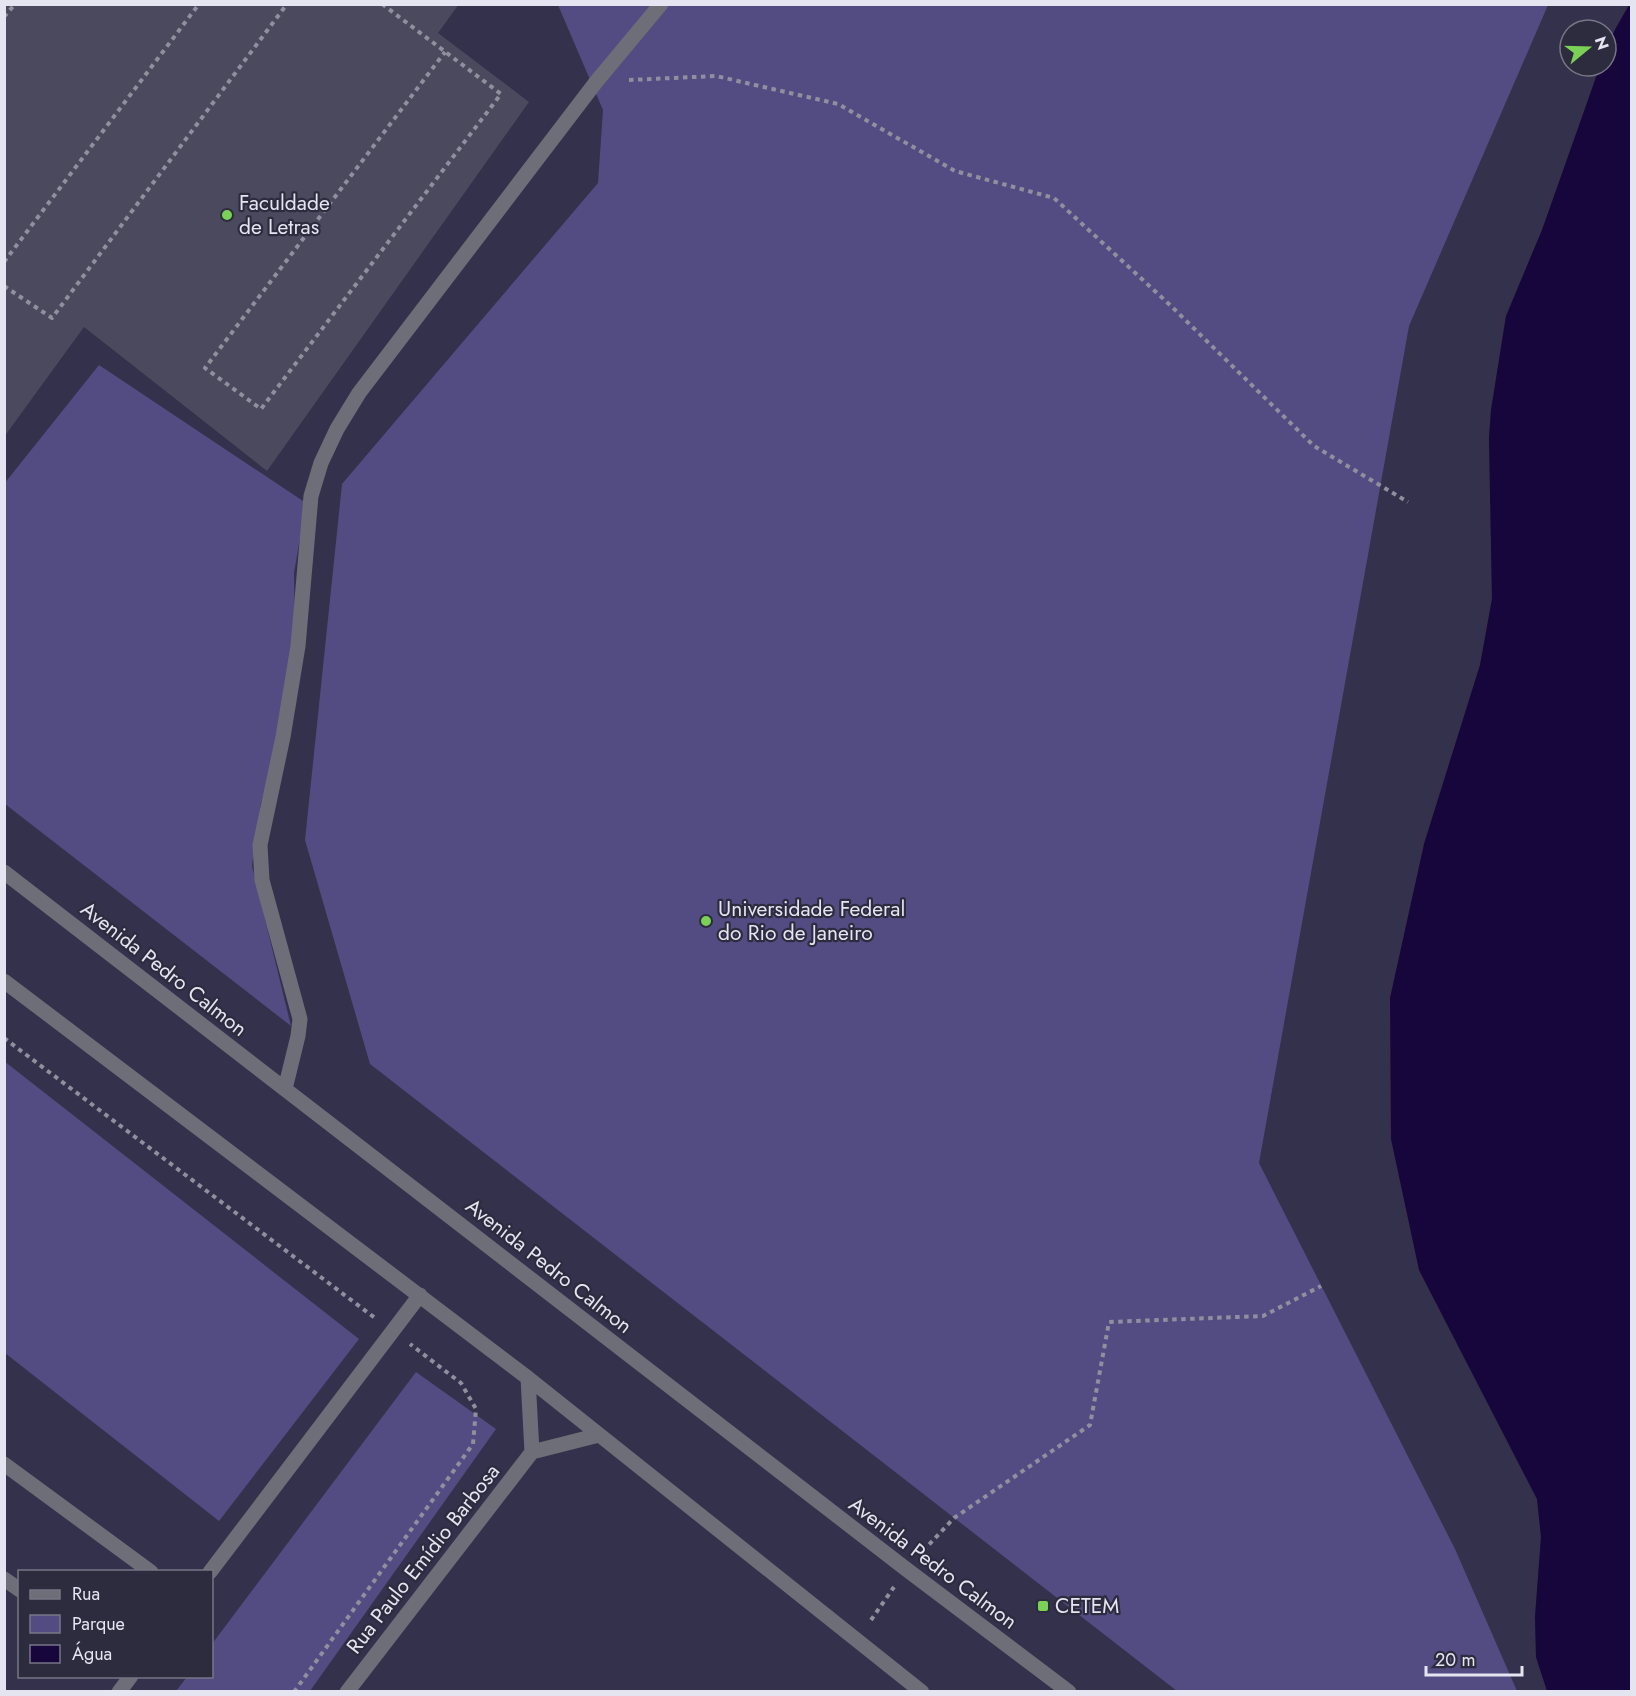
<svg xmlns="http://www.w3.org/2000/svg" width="1636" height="1696" viewBox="0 0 1636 1696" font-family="Jost,sans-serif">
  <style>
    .built { fill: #33314b; fill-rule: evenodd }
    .green { fill: #534c83 }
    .water { fill: #16063c }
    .building { fill: #4a495e }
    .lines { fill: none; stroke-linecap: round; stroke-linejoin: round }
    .path { stroke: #908f9e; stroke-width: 4; stroke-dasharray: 4.5 4.5; stroke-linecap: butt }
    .minor { stroke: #6e6e78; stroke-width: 15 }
    .poi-dot { fill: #7ad156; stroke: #2d2c3f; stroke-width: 2 }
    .labels { text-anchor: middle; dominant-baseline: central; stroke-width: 4.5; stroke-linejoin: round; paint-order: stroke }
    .poi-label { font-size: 21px; fill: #e5e4f1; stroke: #2d2c3f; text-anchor: start }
    .street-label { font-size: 21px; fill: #e5e4f1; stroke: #2d2c3f }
  </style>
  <rect width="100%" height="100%" fill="#2d2c3f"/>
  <path class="built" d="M5,5H1629L1606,49V30H1570V66H1600L1542,230L1506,316L1491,410L1489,438L1492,599L1480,665L1424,844L1419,1270L1537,1499L1541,1537L1535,1617L1536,1657L1547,1691L5,1692ZM20,1572H212V1676H20Z"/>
  <path class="green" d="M558,5H1548L1409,326L1259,1163L1455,1549L1517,1691H1177L370,1064L305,840L342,484L598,183L603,110Z
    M99,365L306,503L294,573L295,641L286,714L261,803L252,866L291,1026L5,804L4,484Z
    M4,1061L359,1339L219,1521L5,1353Z
    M416,1372L496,1429L310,1691H176L187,1677L212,1676V1644Z"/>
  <path class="water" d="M1629,5H1632V1691H1547L1536,1657L1535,1617L1541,1537L1537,1499L1419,1270L1391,1139L1390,998L1424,844L1480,665L1492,599L1489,438L1491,410L1506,316L1542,230L1600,66H1606C1606,40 1617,27 1629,5Z"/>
  <path class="building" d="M4,4H459L438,33L529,102L267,471L84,327L4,437Z"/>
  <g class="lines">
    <path class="path" d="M382,4L501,94L261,409L205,368L445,52
      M4,17L15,4
      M629,80L716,76L838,104L955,171L1054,198L1170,305L1314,446L1408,502
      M4,262L199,4
      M4,286L52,318L287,4
      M4,1038L375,1318
      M923,1551L954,1518L1090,1425L1109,1322L1263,1316L1321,1286
      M871,1620L894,1587
      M294,1692L473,1444L476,1409L461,1383L410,1344"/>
    <path class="minor" d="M4,872L906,1569L1069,1692
      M4,981L528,1378L922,1692
      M285,1089L298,1036L300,1019L262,880L260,845L283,737L298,646L311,496L321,463L337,429L359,393L596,82L661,4
      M528,1378L532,1452
      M4,1464L151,1572
      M210,1572L420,1295
      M4,1579L20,1590
      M119,1692L131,1676
      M347,1692L532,1452L599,1435"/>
  </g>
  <g class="poi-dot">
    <circle cx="227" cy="215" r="6"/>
    <circle cx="706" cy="921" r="6"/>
    <rect x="1037" y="1600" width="12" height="12" rx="3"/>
  </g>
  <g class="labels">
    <g class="poi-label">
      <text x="239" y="203">Faculdade<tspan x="239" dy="24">de Letras</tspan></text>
      <text x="718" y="909">Universidade Federal<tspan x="718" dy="24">do Rio de Janeiro</tspan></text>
      <text x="1055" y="1606">CETEM</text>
    </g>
    <g class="street-label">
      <text transform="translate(164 969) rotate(38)">Avenida Pedro Calmon</text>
      <text transform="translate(549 1266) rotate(38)">Avenida Pedro Calmon</text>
      <text transform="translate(423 1559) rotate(-52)">Rua Paulo Emídio Barbosa</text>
      <text transform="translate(933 1563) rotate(37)">Avenida Pedro Calmon</text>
    </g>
  </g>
  <rect width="1636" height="1696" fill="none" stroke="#e5e4f1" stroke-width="12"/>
  <rect x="18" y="1570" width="195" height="108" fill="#2d2c3f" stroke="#777686" stroke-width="1.5"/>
  <rect x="30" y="1590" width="30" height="9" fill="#6e6e78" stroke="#777686" stroke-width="1.5"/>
  <text x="72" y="1600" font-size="18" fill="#e5e4f1">Rua</text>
  <rect x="30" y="1615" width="30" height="18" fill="#534c83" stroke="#777686" stroke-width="1.5"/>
  <text x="72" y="1630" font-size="18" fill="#e5e4f1">Parque</text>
  <rect x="30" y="1645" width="30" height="18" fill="#16063c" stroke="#777686" stroke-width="1.5"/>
  <text x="72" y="1660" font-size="18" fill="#e5e4f1">Água</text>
  <g transform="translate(1588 48) rotate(71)"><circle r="28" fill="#2d2c3f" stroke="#777686" stroke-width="1.5"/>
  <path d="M0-4.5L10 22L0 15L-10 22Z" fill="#7ad156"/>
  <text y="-9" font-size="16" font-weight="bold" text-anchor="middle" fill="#e5e4f1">N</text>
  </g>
  <path d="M1426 1666v9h96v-9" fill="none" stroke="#e5e4f1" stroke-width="3"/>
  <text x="1435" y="1666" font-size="18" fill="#e5e4f1" stroke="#2d2c3f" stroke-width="4.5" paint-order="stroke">20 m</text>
</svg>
